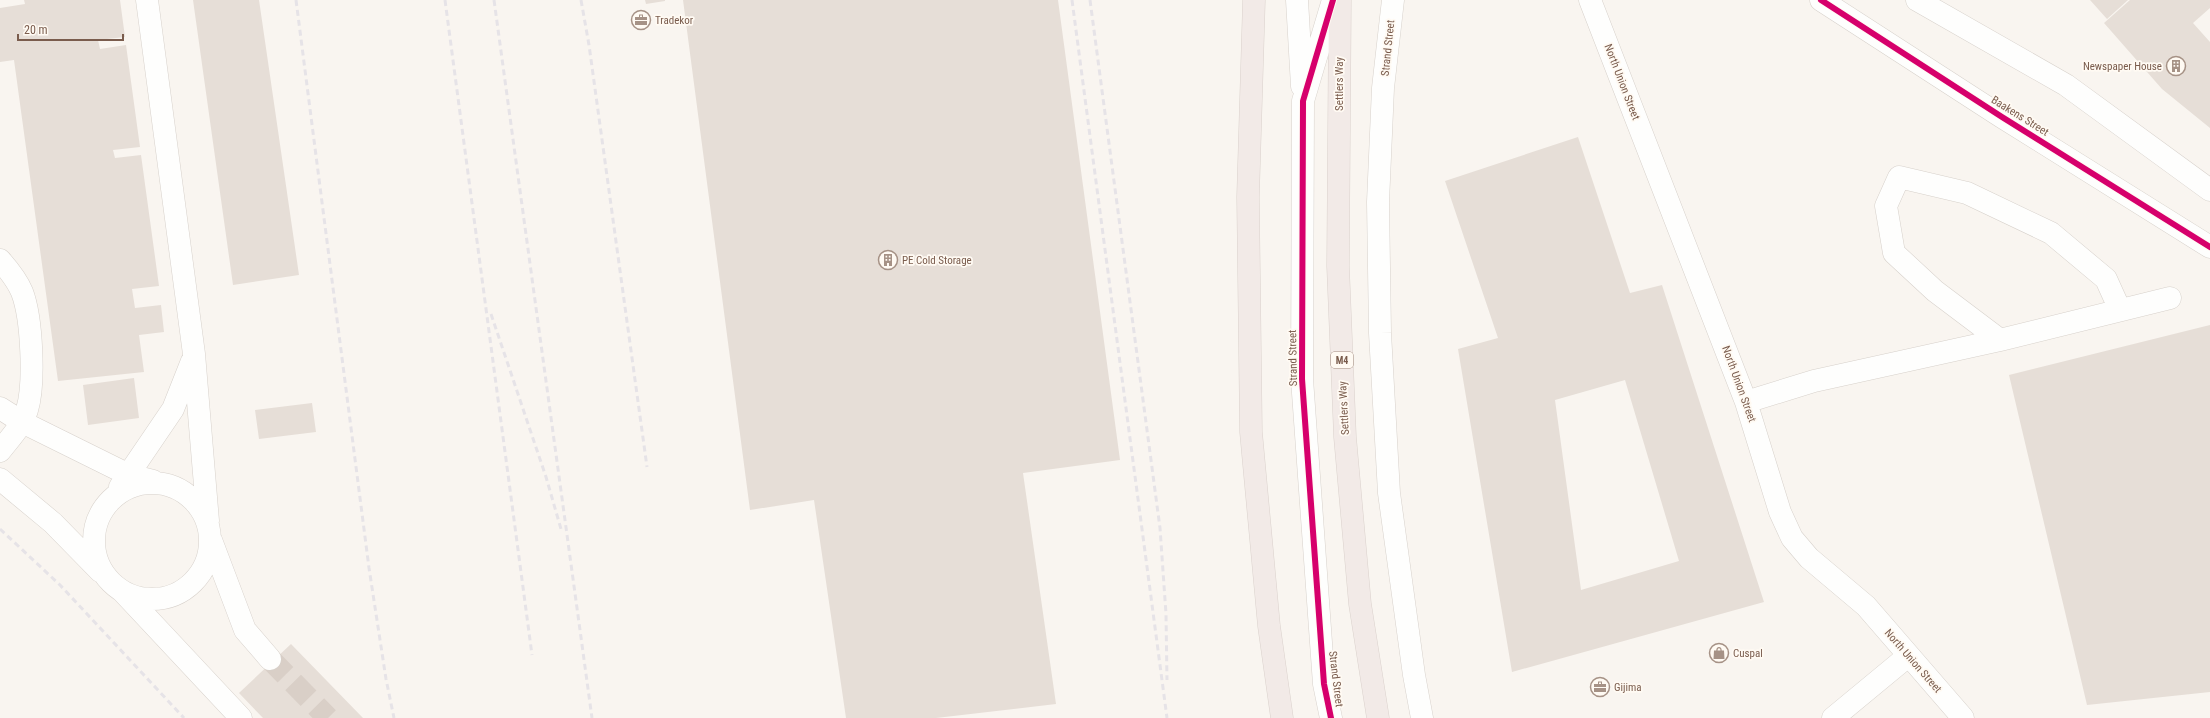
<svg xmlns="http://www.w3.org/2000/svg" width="2210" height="718" viewBox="0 0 2210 718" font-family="'Roboto Condensed',sans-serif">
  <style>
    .building { fill: #e6ded7; fill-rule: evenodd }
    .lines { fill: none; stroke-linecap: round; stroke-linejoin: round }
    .minor-tunnel { stroke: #d9cfc7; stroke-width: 22; stroke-dasharray: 22 11; stroke-linecap: butt }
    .minor-casing { stroke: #d7d1cb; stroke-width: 23 }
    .highway-casing { stroke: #dad1cc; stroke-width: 23 }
    .minor { stroke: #fefefd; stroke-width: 22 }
    .highway { stroke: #f2eae7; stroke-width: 22 }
    .rail { stroke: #e6e3e7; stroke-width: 3; stroke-dasharray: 6 4; stroke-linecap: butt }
    .cycleway-casing { stroke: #fffaf3; stroke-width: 8 }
    .cycleway { stroke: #d6006c; stroke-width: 6 }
    .labels { text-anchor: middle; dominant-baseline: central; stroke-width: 3.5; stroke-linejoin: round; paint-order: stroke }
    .shield { fill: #fffaf3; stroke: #a28b7f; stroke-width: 1 }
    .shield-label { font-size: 10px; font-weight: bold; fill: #7a5c4d }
    .poi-label { font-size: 11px; fill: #7a5c4d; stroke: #fffaf3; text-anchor: start }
    .street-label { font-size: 11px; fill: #7a5c4d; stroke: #fffaf3 }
  </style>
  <rect width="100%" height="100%" fill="#f9f5f0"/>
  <path class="building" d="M24,0H120L125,37L98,40L100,49L126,45L140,147L113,150L115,158L141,155L159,286L132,289L135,308L161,305L164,332L139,335L144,372L58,381L14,60L0,62V8L25,4Z
    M193,0H259L299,275L233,285Z
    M645,0H665V1L646,4Z
    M683,0H1058L1120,460L1023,473L1056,704L936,718H846L814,500L750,510Z
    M2090,0H2128L2107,19Z
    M2130,0H2210V8L2193,23L2210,42V128L2162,89L2104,23Z
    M1578,137L1630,293L1662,285L1764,602L1512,672L1458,349L1498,338L1445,181ZM1625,380L1679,561L1581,590L1555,400Z
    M2210,325V692L2087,705L2009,375Z
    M134,378L139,418L88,425L83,385Z
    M312,403L316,432L259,439L255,410Z
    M291,644L363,718H263L239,693Z"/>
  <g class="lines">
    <path class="minor-tunnel" d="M270,659L328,718"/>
    <defs>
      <path id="minor" d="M147,0L194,354L208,521
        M1297,0L1302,86
        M1393,0L1383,88L1378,202L1380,333L1389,493L1414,675L1422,718
        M1590,0L1746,402L1780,512L1792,538L1809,558L1866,606L1963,718
        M1821,0L2002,117L2210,247
        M1917,0L2066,85L2210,190
        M0,260C8,269 17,280 22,292C32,318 35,384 27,410C22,426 10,438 0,451
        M2000,340L1935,291L1894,253L1886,206L1899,177L1967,193L2051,233L2106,279L2120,310
        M1746,402L1814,381L2000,340L2170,298
        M0,408L22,422L129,475L153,481
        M0,479L53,523L100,571
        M94 541a58 58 0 1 1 116 0a58 58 0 1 1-116 0Z
        M120,487L173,409L192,361
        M211,540L245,630L270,659
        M123,592L241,718
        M1331,718L1324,684L1302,379L1303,101L1333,0
        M1833,718L1908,656"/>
      <path id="highway" d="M1254,0L1248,197L1251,432L1269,626L1282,718
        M1340,0L1338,266L1345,437L1360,604L1378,718"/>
    </defs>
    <use href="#minor" class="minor-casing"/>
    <use href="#highway" class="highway-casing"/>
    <use href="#minor" class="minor"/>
    <use href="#highway" class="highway"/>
    <path class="rail" d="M296,0L369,568L386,679L394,718
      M445,0L532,655
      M494,0L592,718
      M581,0L589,45L647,467
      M1072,0L1167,718
      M1090,0L1160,528L1166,614L1167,680
      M491,314L546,477L561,529
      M0,529L60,585L184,718"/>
    <defs>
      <path id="cycleway" d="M1821,0L2002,117L2210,247
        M1331,718L1324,684L1302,379L1303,101L1333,0"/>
    </defs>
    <use href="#cycleway" class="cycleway-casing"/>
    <use href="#cycleway" class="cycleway"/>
  </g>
  <defs>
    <symbol id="office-ring" viewBox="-11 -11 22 22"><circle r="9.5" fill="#fffaf3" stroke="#a69286" stroke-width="1.5"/><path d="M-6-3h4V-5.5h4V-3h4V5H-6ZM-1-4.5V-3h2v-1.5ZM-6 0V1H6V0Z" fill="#a69286"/></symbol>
    <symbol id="building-ring" viewBox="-11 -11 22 22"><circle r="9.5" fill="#fffaf3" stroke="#a69286" stroke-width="1.5"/><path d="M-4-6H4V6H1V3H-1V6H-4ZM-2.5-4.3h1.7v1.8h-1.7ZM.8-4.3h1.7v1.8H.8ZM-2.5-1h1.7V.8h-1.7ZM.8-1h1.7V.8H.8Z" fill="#a69286"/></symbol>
    <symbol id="shop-ring" viewBox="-11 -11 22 22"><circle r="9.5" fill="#fffaf3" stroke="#a69286" stroke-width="1.5"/><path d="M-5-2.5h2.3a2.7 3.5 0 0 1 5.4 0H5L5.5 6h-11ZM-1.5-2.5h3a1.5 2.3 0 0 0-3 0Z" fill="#a69286"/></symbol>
  </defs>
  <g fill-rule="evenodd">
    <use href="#office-ring" x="630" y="9" width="22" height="22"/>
    <use href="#building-ring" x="2165" y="55" width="22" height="22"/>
    <use href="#building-ring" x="877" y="249" width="22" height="22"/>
    <use href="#shop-ring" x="1708" y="642" width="22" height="22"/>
    <use href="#office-ring" x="1589" y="676" width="22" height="22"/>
  </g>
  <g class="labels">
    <rect class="shield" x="1331" y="352" width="22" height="16" rx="3"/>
    <g class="shield-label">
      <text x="1342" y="360">M4</text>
    </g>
    <g class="poi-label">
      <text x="655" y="20">Tradekor</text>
      <text x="2162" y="66" text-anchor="end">Newspaper House</text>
      <text x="902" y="260">PE Cold Storage</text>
      <text x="1733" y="653">Cuspal</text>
      <text x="1614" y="687">Gijima</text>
    </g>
    <g class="street-label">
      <text transform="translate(1388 48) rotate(-84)">Strand Street</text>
      <text transform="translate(1622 82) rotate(69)">North Union Street</text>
      <text transform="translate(1339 84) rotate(-90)">Settlers Way</text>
      <text transform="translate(2020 116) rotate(32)">Baakens Street</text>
      <text transform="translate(1293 358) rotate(-91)">Strand Street</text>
      <text transform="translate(1739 384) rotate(70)">North Union Street</text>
      <text transform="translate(1344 408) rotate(-93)">Settlers Way</text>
      <text transform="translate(1913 661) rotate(49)">North Union Street</text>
      <text transform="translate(1336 679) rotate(83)">Strand Street</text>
    </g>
  </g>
  <path d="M18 34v6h105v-6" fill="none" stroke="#7a5c4d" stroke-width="2"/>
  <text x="24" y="34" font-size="12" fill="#7a5c4d" stroke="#fffaf3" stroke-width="3" paint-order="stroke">20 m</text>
</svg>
